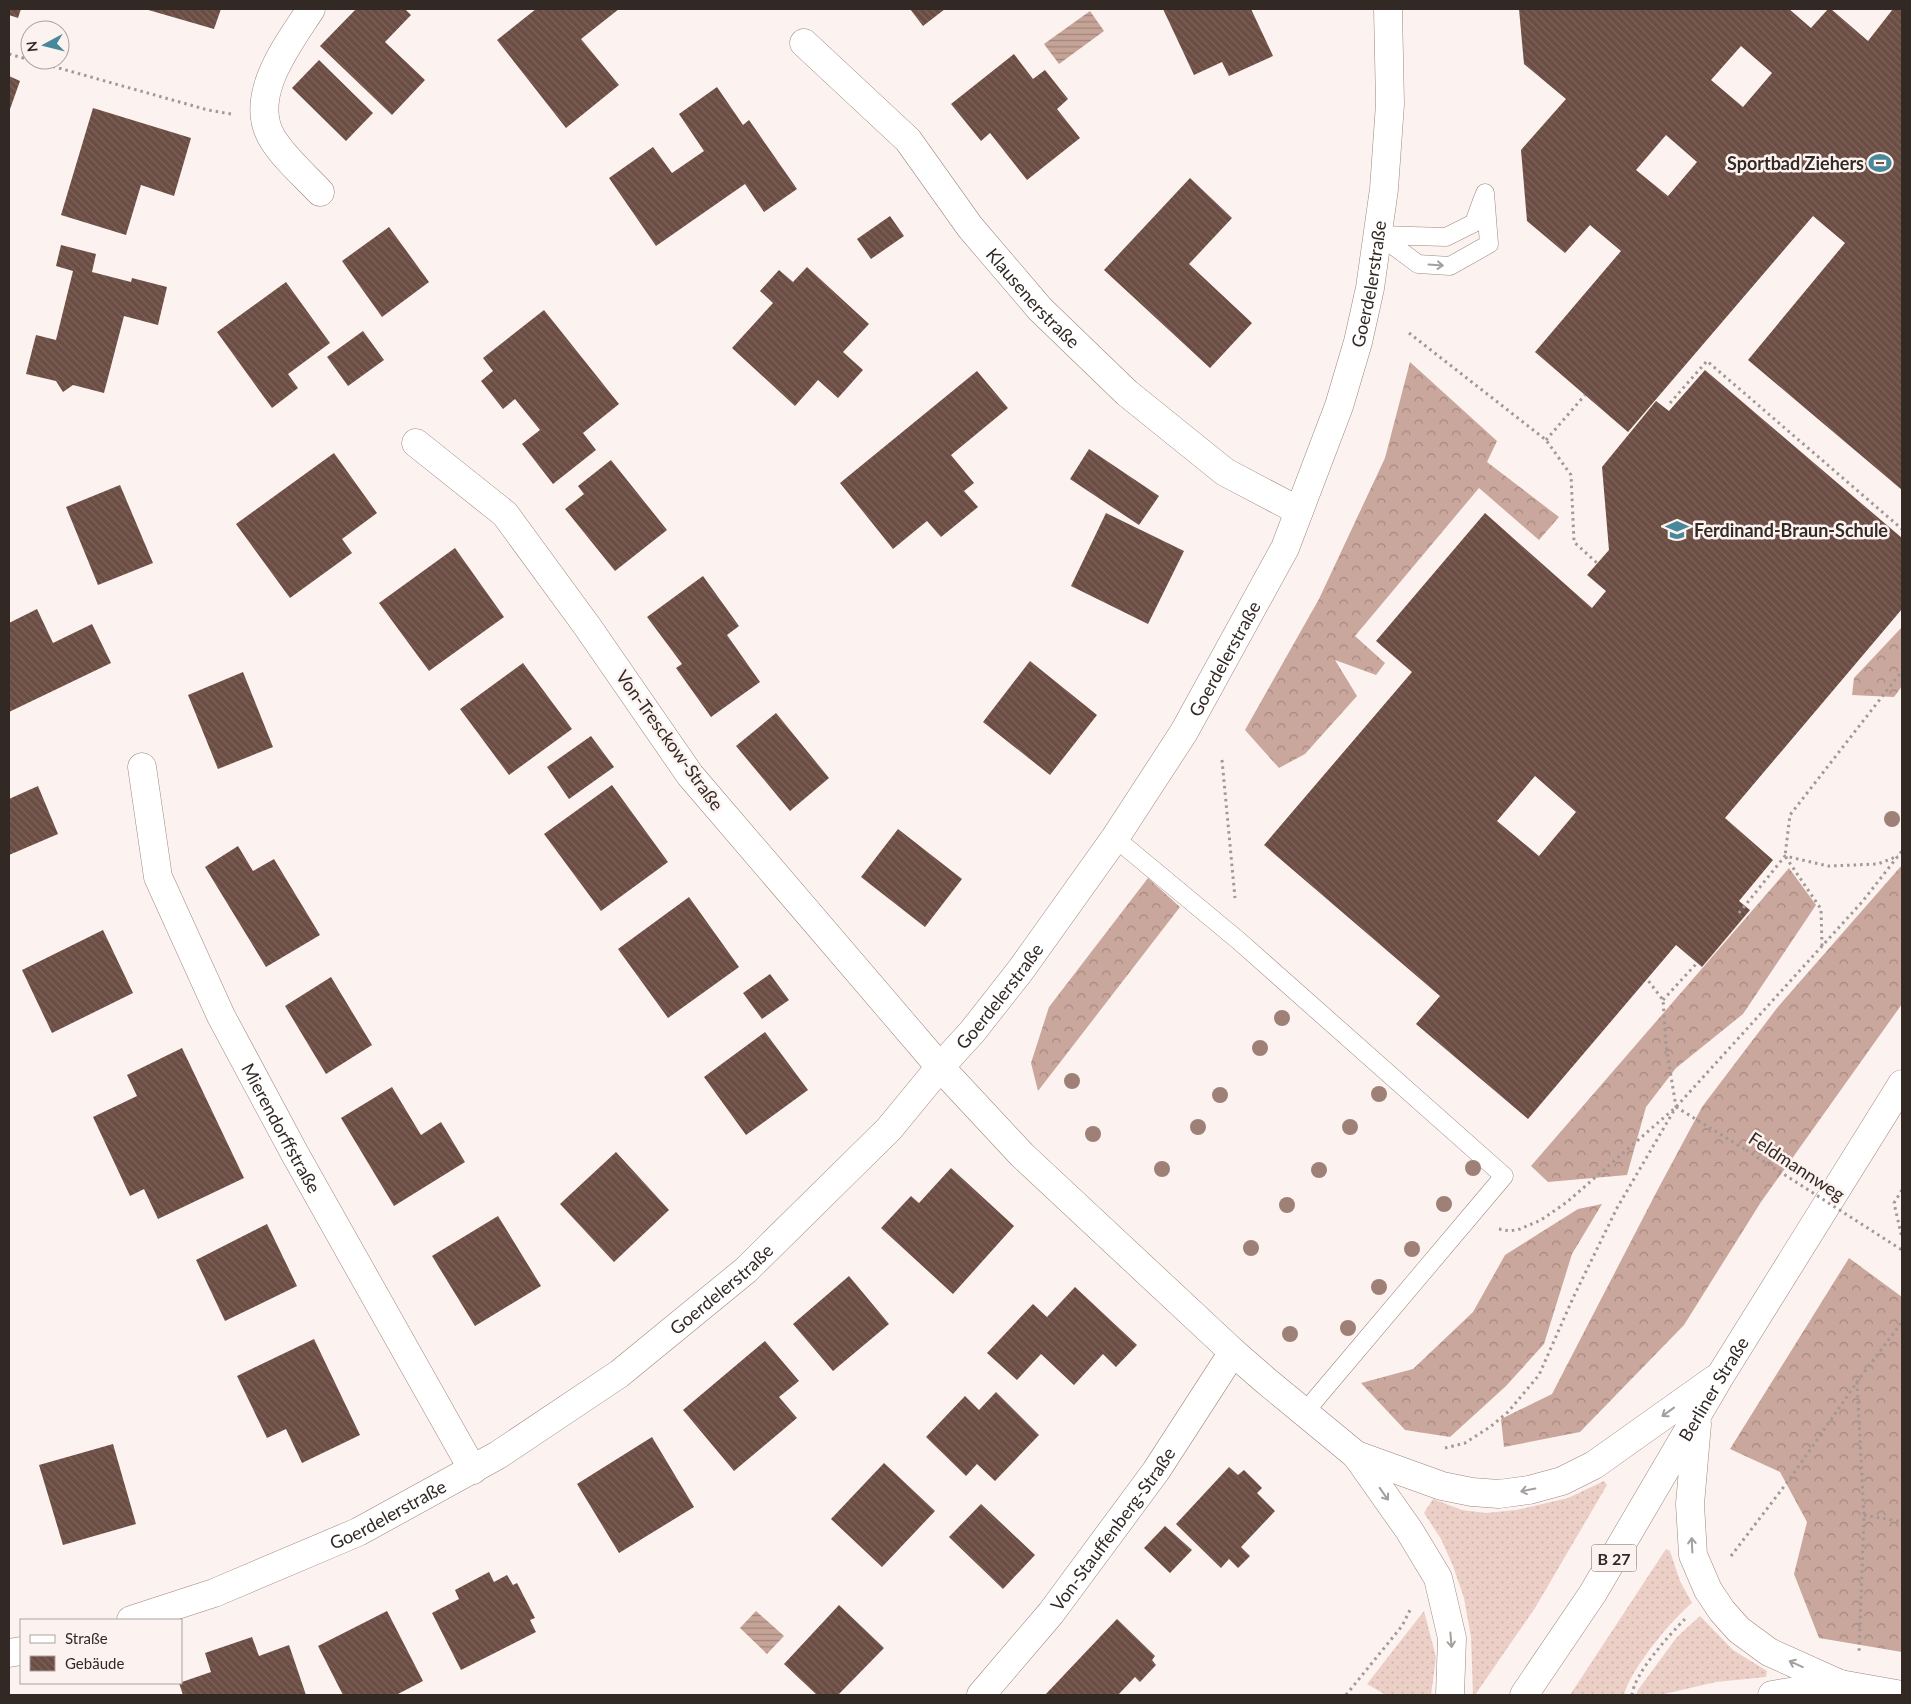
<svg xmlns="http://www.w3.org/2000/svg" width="1911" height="1704" viewBox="0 0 1911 1704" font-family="Lato,sans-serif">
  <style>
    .grass { fill: url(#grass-dots) }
    .forest { fill: url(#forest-crowns) }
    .water { fill: url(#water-rules) }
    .building { fill: url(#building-back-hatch); fill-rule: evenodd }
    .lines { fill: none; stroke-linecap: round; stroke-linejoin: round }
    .service-casing { stroke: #9d867e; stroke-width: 19 }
    .minor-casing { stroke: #9d867e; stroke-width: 29 }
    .secondary-casing { stroke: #9d867e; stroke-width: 29 }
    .trunk-casing { stroke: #9d867e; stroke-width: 29 }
    .path { stroke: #a29895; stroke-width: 3; stroke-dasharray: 2.5 4; stroke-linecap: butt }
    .service { stroke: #fff; stroke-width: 18 }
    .minor { stroke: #fff; stroke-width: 28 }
    .secondary { stroke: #fff; stroke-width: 28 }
    .trunk { stroke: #fff; stroke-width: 28 }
    .path-bridge { stroke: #a29895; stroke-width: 3; stroke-dasharray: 2.5 4; stroke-linecap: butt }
    .tree { fill: #9e8076 }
    .oneway { stroke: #a39f9d }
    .labels { text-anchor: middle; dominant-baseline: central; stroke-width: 5; stroke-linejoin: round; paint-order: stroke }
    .shield { fill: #fcf2ef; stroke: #6f6562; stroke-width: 1 }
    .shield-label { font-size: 16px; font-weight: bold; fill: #322925 }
    .poi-label { font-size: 18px; font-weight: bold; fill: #322925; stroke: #fcf2ef; text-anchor: end }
    .street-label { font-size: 18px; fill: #322925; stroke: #fcf2ef }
  </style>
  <defs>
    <pattern id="grass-dots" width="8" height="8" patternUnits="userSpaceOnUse" patternTransform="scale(1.25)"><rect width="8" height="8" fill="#ecd0c7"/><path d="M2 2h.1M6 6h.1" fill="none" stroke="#cbb3ab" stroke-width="1.8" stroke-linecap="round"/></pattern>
    <pattern id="forest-crowns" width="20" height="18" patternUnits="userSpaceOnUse" patternTransform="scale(1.25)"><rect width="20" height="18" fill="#caa79c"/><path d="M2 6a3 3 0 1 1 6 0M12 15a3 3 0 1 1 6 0" fill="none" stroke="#a5887f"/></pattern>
    <pattern id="water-rules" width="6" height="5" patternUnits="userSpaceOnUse" patternTransform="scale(1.25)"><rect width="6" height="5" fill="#c5a397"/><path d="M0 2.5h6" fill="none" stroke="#a1857b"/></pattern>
    <pattern id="building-back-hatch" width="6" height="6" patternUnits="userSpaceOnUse" patternTransform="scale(1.25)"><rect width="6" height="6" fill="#6b4d43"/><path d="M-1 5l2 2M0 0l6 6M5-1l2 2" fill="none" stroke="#7c645c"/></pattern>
  </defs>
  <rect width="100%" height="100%" fill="#fcf2ef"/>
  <path class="grass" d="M1604,1481L1607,1485L1535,1608L1475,1695H1473L1471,1637L1464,1598L1453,1566L1441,1539L1424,1513L1433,1499L1462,1510L1486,1513L1516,1510L1568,1498Z
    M1666,1549L1670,1551L1680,1581L1692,1603C1671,1620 1630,1670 1624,1695H1570Z
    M1424,1611L1436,1657L1431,1695H1386L1367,1684Z
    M1700,1616L1733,1650L1767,1671L1766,1677L1716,1682L1660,1695H1636L1638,1690L1677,1637Z"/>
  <path class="forest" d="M1410,362L1497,441L1487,462L1559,517L1539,540L1479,488L1355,636L1385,663L1376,675L1335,660L1357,696L1305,754L1279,768L1245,730L1319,599L1385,458Z
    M1902,627V686L1894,697L1852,695L1854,678Z
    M1902,865V1004L1761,1202L1684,1325L1580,1432L1504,1447L1501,1419L1552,1394L1657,1191L1702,1107L1777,1008Z
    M1789,868L1816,905L1743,1014L1676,1068L1646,1107L1627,1175L1548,1182L1531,1166Z
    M1148,878L1180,907L1038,1091L1031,1063L1049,1007Z
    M1602,1204L1572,1254L1544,1344L1506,1386L1450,1437L1405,1430L1361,1383L1413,1369L1473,1312L1505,1255L1578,1209Z
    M1849,1258L1902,1297V1652L1819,1638L1794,1574L1807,1522L1780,1472L1730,1449Z"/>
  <path class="water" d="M1090,11L1104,31L1059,64L1044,44Z
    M756,1611L784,1636L767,1654L740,1628Z"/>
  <path class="building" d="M9,9H21L18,18L9,15Z
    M145,9H221L214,29Z
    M356,9H405L411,15L385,42L425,80L392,115L320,46Z
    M536,9H619L581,39L619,85L566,128L497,40Z
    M910,9H945L923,26Z
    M1163,9H1251L1273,56L1229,76L1222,62L1194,75Z
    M1519,9H1789L1811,28L1828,9H1831L1868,41L1893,9H1902V490L1748,360L1845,243L1813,216L1628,432L1535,352L1621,251L1590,225L1565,253L1527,221L1521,150L1566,99L1524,64ZM1741,46L1772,73L1743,107L1711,80ZM1666,135L1697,162L1668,196L1636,170Z
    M1014,54L1033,79L1045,70L1068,99L1057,109L1080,138L1027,180L990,133L981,141L951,104Z
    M319,60L373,113L346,141L292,88Z
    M9,76L20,81L9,112Z
    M717,87L743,125L749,120L797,189L764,212L745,184L656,246L609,178L653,147L672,173L704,151L679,114Z
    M93,108L191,138L174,196L141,185L126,235L61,215Z
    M1190,178L1232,218L1189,264L1252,323L1210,368L1104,270Z
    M890,216L904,236L871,259L857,239Z
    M389,227L429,282L382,317L342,261Z
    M61,245L96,254L92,272L131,282L132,278L167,287L158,325L124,316L104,393L73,385L63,392L56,381L26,374L36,335L56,340L73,271L56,266Z
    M807,267L869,324L843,352L863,370L838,398L818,380L795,406L732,348L773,303L760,291L779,270L793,282Z
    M286,282L330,343L288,374L298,388L272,408L217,332Z
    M544,310L619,404L583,433L596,450L553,484L522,444L540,430L515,399L503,409L481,381L493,371L483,358Z
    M363,331L384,360L348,386L327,357Z
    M1705,370L1902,538V609L1725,818L1773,860L1739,901L1750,910L1702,967L1676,945L1528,1119L1416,1024L1440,996L1264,845L1412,672L1376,641L1485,513L1592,608L1606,591L1587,575L1609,550L1602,467L1656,401L1669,411ZM1535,776L1576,812L1539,856L1497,821Z
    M977,371L1008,408L951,455L974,483L964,491L978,507L941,537L927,521L893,549L840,483Z
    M1089,449L1159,496L1139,525L1070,479Z
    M334,453L377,513L342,539L352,553L290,598L236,524Z
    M611,460L667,530L615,571L565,509L584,494L578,486Z
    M120,485L153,563L98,585L66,507Z
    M1106,513L1184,551L1148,624L1071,586Z
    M455,548L504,617L429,671L379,603Z
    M703,576L739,626L727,635L760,682L711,717L676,668L682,664L647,617Z
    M37,609L53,643L92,624L111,663L9,712V623Z
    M1030,661L1097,715L1050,775L983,722Z
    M523,663L572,729L509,775L460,709Z
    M243,672L273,747L218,769L188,695Z
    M776,713L829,778L790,811L736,746Z
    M591,736L614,767L569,799L547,767Z
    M612,785L668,862L601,911L544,834Z
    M38,786L58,834L9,855V799Z
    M898,829L962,879L925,927L861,877Z
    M238,846L253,871L274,859L320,935L266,967L205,867Z
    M689,897L739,967L668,1018L618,949Z
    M103,930L133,993L52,1033L22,970Z
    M770,974L789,1000L762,1019L743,993Z
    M331,977L372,1045L326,1074L285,1006Z
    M765,1032L808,1090L746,1135L704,1077Z
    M182,1048L244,1178L158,1219L144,1189L130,1196L93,1117L137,1096L127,1075Z
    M392,1087L421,1135L441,1122L465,1162L394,1206L341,1118Z
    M616,1152L669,1210L614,1262L560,1204Z
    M951,1168L1014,1226L953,1294L881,1228L911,1196L919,1203Z
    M498,1216L541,1286L475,1326L432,1256Z
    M267,1224L297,1286L225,1321L196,1260Z
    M849,1276L889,1324L833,1371L793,1324Z
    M1075,1287L1137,1345L1116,1367L1103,1354L1074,1385L1041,1354L1017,1380L987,1353L1033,1304L1047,1317Z
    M314,1339L360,1435L302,1463L286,1429L267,1438L237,1376Z
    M765,1341L799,1381L779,1397L797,1418L734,1471L683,1410Z
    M996,1392L1039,1435L995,1481L977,1464L966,1476L926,1437L965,1396L979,1410Z
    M652,1437L694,1507L619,1553L577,1484Z
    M113,1444L136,1524L63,1545L39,1465Z
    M884,1463L935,1511L882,1567L831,1519Z
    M1229,1467L1238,1475L1244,1470L1262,1488L1257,1493L1275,1511L1241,1547L1250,1556L1238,1568L1229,1559L1221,1568L1176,1524Z
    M981,1504L1035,1555L1003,1589L949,1537Z
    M1165,1526L1192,1550L1170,1573L1144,1548Z
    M489,1572L494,1582L507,1575L513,1585L517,1583L535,1618L530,1620L536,1632L461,1670L432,1613L459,1599L455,1590Z
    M839,1605L884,1648L838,1695H817L784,1664Z
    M387,1611L423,1681L396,1695H343L318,1646Z
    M1117,1619L1155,1656L1152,1660L1156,1665L1140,1682L1135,1677L1118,1695H1045Z
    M252,1637L259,1656L289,1645L306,1695H183L179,1683L211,1672L205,1653Z"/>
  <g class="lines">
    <defs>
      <path id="service" d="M1379,235L1418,264L1450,266L1489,244L1485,193
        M1379,235L1446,237L1474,223L1483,198
        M1115,838L1239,941L1504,1176L1304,1413"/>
      <g id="minor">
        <path d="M311,9C289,43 247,96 272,138C284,158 304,175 320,192"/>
        <path id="s1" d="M804,43L908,140L970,227L1040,309L1127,393L1225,472L1299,511"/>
        <path id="s2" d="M142,767L158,877L221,1016L295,1154L473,1470"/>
        <path id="s3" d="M131,1620L214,1593L358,1532L498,1455L619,1374L746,1270L889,1129L940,1067L690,775L587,626L505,514L416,443"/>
        <path d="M9,1653L21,1651"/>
        <path id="s4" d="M981,1695L1051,1613L1156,1471L1233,1352"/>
      </g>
      <g id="secondary">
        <path id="s5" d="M1356,1455L1265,1380L1233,1352L1022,1155L940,1067L972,1032L1020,971L1115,838L1184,732L1285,548L1339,406L1358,342L1370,288L1384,189L1390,104L1388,9"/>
        <path d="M1840,1684L1902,1695"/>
      </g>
      <g id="trunk">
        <path d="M1697,1424L1690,1504L1693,1555L1708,1590L1722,1611L1739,1630L1769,1652L1840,1684"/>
        <path d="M1356,1455L1442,1486L1472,1492L1499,1494L1529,1490L1562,1481L1594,1465L1715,1379"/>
        <path d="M1356,1455L1409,1530L1438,1578L1452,1638L1450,1695"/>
        <path id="s6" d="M1524,1695L1593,1593L1722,1373L1902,1084"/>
        <path d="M1772,1695L1840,1684"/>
      </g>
    </defs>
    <use href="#service" class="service-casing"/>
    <use href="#minor" class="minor-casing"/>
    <use href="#secondary" class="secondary-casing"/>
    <use href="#trunk" class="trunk-casing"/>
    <path class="path" d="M9,54L208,110L231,114
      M1409,333L1546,440L1571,475L1574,542L1597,563
      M1670,403L1707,361L1902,529
      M1546,440L1585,395
      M1222,760L1235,898
      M1739,913L1785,856L1828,866L1878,864L1898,856
      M1822,946L1821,909L1785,856L1790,815L1902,671
      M1663,1000L1697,963
      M1676,1107L1746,1150
      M1902,1190L1894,1203L1902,1238
      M1499,1229L1510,1231L1520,1229L1541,1220L1567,1202L1676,1107L1862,902L1902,851
      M1857,1382L1864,1515L1859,1653
      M1445,1448L1465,1443L1490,1427L1508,1412L1539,1375L1573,1298L1617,1208L1676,1107L1666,1045L1663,1000L1647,979
      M1864,1515L1902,1522
      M1731,1556L1792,1476L1857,1382L1902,1322
      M1346,1695L1402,1626L1410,1610
      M1632,1695C1634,1674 1669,1635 1685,1619"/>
    <use href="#service" class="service"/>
    <use href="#minor" class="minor"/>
    <use href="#secondary" class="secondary"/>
    <use href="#trunk" class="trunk"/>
    <path class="path-bridge" d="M1746,1150L1902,1250"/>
  </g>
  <g class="tree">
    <circle cx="1892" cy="819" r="8"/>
    <circle cx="1282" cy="1018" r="8"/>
    <circle cx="1260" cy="1048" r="8"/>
    <circle cx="1072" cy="1081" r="8"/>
    <circle cx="1379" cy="1094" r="8"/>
    <circle cx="1220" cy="1095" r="8"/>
    <circle cx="1198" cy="1127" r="8"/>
    <circle cx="1350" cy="1127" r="8"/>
    <circle cx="1093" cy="1134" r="8"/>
    <circle cx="1473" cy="1168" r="8"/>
    <circle cx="1162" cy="1169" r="8"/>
    <circle cx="1319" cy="1170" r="8"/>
    <circle cx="1444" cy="1204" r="8"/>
    <circle cx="1287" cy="1205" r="8"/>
    <circle cx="1251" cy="1248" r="8"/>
    <circle cx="1412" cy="1249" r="8"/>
    <circle cx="1379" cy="1287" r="8"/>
    <circle cx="1348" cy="1328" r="8"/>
    <circle cx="1290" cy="1334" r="8"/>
  </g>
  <defs><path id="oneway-shaft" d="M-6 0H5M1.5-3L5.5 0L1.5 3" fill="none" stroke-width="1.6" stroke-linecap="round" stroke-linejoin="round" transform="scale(1.25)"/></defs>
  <g class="oneway">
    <use href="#oneway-shaft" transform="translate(1436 265) rotate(4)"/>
    <use href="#oneway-shaft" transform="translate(1668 1412) rotate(144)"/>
    <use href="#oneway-shaft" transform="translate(1528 1490) rotate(169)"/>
    <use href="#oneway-shaft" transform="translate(1384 1494) rotate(55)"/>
    <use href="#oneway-shaft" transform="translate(1692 1545) rotate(-93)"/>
    <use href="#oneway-shaft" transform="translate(1451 1640) rotate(85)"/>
    <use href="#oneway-shaft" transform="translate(1796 1664) rotate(-156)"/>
  </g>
  <defs>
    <symbol id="stadium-bare" viewBox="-9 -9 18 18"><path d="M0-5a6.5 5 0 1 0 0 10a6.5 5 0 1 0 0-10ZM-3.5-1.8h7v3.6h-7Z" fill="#48889b" stroke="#fcf2ef" stroke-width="2.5" paint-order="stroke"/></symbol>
    <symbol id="school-bare" viewBox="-9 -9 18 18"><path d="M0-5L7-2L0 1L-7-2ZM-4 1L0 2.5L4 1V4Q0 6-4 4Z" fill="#48889b" stroke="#fcf2ef" stroke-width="2.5" paint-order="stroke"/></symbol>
  </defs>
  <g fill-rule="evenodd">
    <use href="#stadium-bare" x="1864" y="147" width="32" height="32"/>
    <use href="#school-bare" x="1661" y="514" width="32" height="32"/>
  </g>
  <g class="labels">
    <rect class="shield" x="1591.5" y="1544.5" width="45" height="27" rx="4"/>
    <g class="shield-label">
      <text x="1614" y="1558">B 27</text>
    </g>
    <g class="poi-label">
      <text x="1864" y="163">Sportbad Ziehers</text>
      <text x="1694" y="530" text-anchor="start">Ferdinand-Braun-Schule</text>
    </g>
    <g class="street-label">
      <text stroke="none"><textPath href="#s5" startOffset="1472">Goerdelerstraße</textPath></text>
      <text stroke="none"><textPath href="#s1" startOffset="344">Klausenerstraße</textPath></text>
      <text stroke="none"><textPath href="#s5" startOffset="1068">Goerdelerstraße</textPath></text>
      <text transform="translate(670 740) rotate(54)">Von-Tresckow-Straße</text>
      <text stroke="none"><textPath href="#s5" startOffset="662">Goerdelerstraße</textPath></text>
      <text stroke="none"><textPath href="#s2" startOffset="391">Mierendorffstraße</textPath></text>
      <text transform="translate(1797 1166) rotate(33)">Feldmannweg</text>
      <text stroke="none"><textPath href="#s3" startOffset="682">Goerdelerstraße</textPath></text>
      <text stroke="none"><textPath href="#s6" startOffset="360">Berliner Straße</textPath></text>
      <text stroke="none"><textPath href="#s3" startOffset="278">Goerdelerstraße</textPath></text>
      <text stroke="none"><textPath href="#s4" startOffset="212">Von-Stauffenberg-Straße</textPath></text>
    </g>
  </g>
  <rect width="1911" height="1704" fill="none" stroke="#322925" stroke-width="20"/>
  <rect x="20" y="1619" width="162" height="65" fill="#fcf2ef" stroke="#aba29e"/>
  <rect x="30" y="1635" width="25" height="8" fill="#ffffff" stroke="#aba29e"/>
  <text x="65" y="1644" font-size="15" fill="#322925">Straße</text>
  <rect x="30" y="1656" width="25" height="15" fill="url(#building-back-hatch)" stroke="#aba29e"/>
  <text x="65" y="1669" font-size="15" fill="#322925">Gebäude</text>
  <g transform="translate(45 45) rotate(263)"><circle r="24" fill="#fcf2ef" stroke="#aba29e"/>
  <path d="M0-4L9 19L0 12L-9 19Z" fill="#48889b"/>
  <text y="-8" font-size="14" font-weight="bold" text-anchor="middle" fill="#322925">N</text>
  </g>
</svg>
